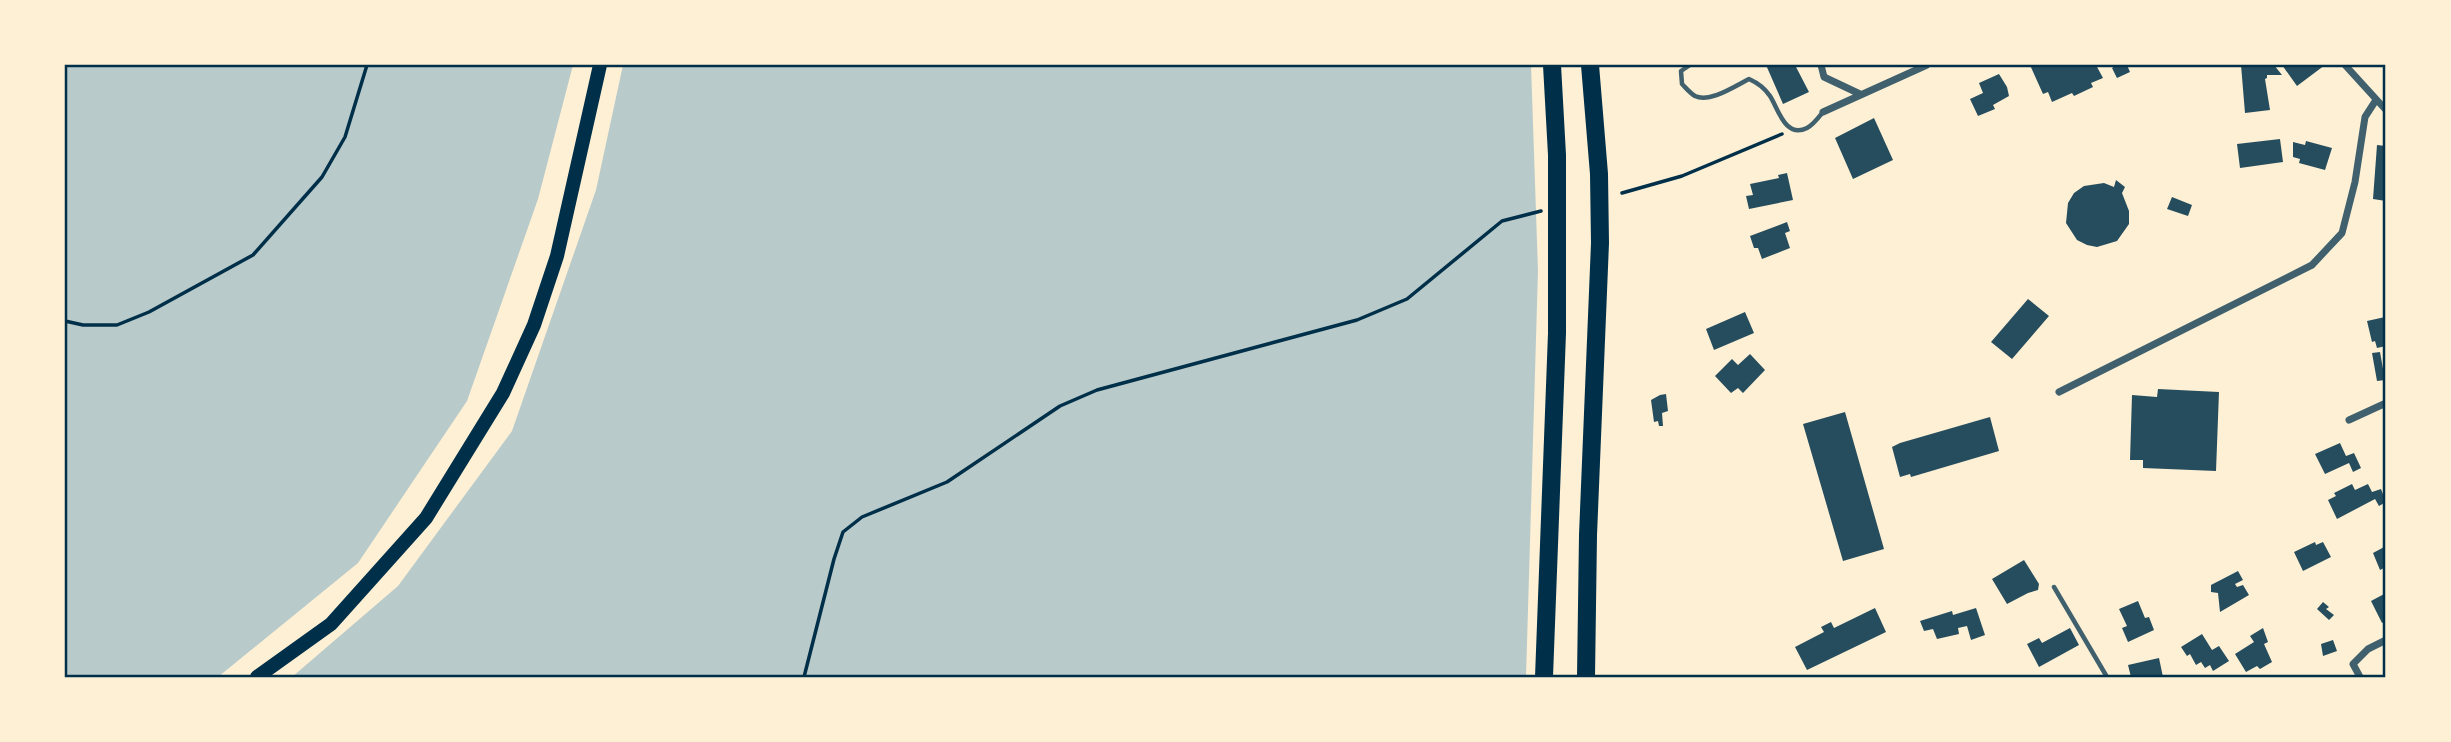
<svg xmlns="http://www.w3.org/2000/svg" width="2451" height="742" viewBox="0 0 2451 742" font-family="Poppins,sans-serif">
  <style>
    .green { fill: #b9caca }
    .building { fill: #264d5e }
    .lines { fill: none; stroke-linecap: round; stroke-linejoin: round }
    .path { stroke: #003049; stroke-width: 3.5 }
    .service { stroke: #3f606c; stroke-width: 4.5 }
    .minor { stroke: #3f606c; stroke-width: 7 }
    .secondary { stroke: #003049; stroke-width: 14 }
    .motorway { stroke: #003049; stroke-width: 18 }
    .neatline { fill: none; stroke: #003049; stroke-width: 2.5 }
  </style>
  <rect width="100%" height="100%" fill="#fdf0d5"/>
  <path class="green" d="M65,65H573L538,199L467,401L358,563L218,677H65Z
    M623,65H1531L1538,271L1526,677H292L398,586L512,431L596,190Z"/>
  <path class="building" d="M1766,65H1795L1809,92L1783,104Z
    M2030,65H2096L2103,78L2091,83L2093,87L2074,96L2072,93L2052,102L2048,92L2043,94Z
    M2116,65H2127L2130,72L2117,78L2112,68Z
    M2241,65H2274L2282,75H2267V78L2265,79L2270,110L2245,113Z
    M2282,65H2325L2297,86Z
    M1999,74L2007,87L2009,96L1993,105L1995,109L1978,116L1970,99L1983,93L1979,83Z
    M1874,118L1893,160L1853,179L1835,138Z
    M2280,139L2283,162L2240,168L2237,144Z
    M2306,141L2332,148L2325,170L2299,163L2300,159L2293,157V142L2305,145Z
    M2377,145L2386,146V201L2373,199Z
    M1787,173L1793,200L1749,209L1746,196L1753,195L1750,184L1779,178L1778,175Z
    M2116,180L2125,187L2122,193L2129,211V224L2117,241L2097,247L2087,245L2077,240L2066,223L2068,203L2074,193L2084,186L2104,183L2114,187Z
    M2172,197L2192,205L2188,216L2167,209Z
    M1787,222L1790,231L1785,233L1790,248L1762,259L1758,248H1754L1750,236Z
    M2028,299L2049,316L2012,359L1991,342Z
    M1745,312L1754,333L1714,350L1706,329Z
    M2385,317L2386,346L2377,348L2375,341L2372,342L2367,321Z
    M2380,352L2385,380L2377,381L2372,353Z
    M1750,354L1765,370L1743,393L1738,388L1731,393L1715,376L1732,359L1738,365Z
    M2158,389L2219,392L2216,471L2143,468V460H2130L2132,395L2157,397Z
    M1666,394L1668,411L1662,413L1663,426H1659L1658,421L1654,422L1651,400L1660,395Z
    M1845,412L1884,549L1843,561L1803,424Z
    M1990,417L1999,451L1911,477L1910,474L1900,477L1892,447L1900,443Z
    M2340,443L2346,456L2354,453L2361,468L2353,472L2349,463L2325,474L2315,454Z
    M2352,484L2355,490L2368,484L2372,492L2381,489L2386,502L2379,506L2375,499L2337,519L2328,500L2336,496L2334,493Z
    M2315,542L2316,545L2323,542L2331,557L2303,571L2294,552Z
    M2386,546V567L2380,570L2373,553Z
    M2024,560L2039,584L2038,590L2028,593L2007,604L1992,579Z
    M2238,571L2243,580L2235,584L2237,587L2243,585L2249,595L2220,612L2218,593L2211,592V585Z
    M2386,593V621L2382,623L2371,601Z
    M2138,601L2145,618L2149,617L2154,630L2128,642L2122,628L2127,626L2119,609Z
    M2323,602L2329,607L2326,609L2334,615L2329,620L2317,609Z
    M1875,608L1886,632L1807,670L1795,647L1824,632L1821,627L1831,622L1834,628Z
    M1976,608L1985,635L1971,640L1967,626L1958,628L1959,634L1937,639L1933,629L1924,631L1920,621L1952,611L1953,615Z
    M2070,628L2079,645L2039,667L2027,644L2039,638L2042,643Z
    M2263,628L2268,642L2264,644L2272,662L2260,669L2257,666L2246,672L2235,654L2254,642L2250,636Z
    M2202,634L2212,650L2219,646L2229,661L2213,671L2210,665L2205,668L2201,662L2196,665L2190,654L2187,656L2181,647Z
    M2333,640L2337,651L2323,656L2321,644Z
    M2159,658L2163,677H2131L2128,665Z"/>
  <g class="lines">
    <path class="path" d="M1622,193L1682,176L1782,134
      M65,321L83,325H117L149,312L253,255L322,177L345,137L367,65
      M804,677L834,559L843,532L862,517L947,482L1060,406L1097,390L1357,320L1407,299L1502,221L1541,211"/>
    <path class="service" d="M1690,65L1681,71L1682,84C1686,88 1690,93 1695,96C1710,103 1735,86 1749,79C1758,83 1764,87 1770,96C1778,108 1785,139 1807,128C1813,125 1819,117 1823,112
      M2054,587L2107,677"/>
    <path class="minor" d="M1821,65L1824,77L1860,94
      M2345,65L2386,110
      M1823,112L1927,65
      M2059,392L2312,265L2342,233L2355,182L2365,117L2376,100
      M2349,420L2386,403
      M2360,677L2353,664L2368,649L2386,640"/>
    <path class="secondary" d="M257,677L331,624L426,518L503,393L534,325L557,256L600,65"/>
    <path class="motorway" d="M1544,677L1557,333V155L1552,65
      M1586,677L1588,535L1600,243L1599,174L1590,65"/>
  </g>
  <rect width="2451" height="742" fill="none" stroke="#fdf0d5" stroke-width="133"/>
  <rect x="66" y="66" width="2318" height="610" class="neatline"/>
</svg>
